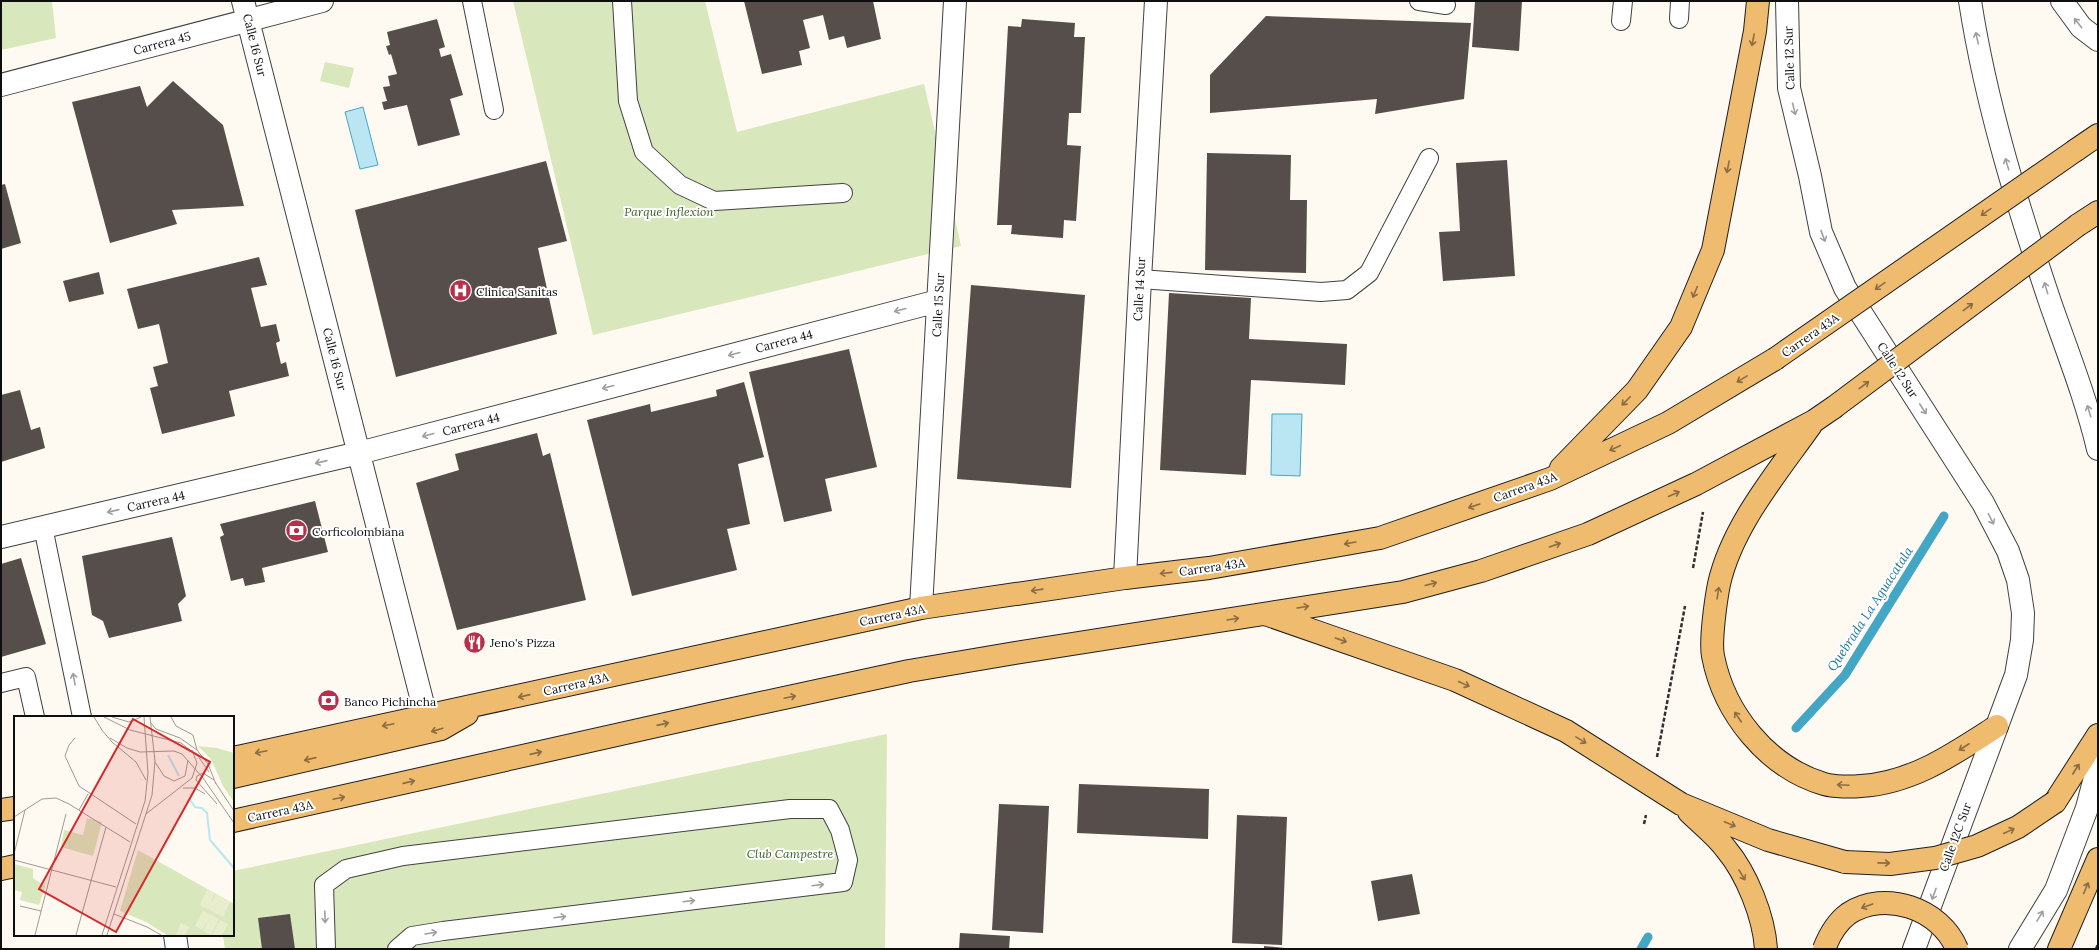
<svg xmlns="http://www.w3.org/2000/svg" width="2099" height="950" viewBox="0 0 2099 950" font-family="Lora,serif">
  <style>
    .green { fill: #d9e7bc }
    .water { fill: #b9e6f2; stroke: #44a6c5 }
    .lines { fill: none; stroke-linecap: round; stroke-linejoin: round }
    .stream { stroke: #44a6c5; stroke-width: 9 }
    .building { fill: #564e4b }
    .service-casing { stroke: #414141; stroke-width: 20 }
    .minor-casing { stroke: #414141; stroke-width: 24 }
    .tertiary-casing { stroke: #414141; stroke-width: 24 }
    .primary-casing { stroke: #1f1f1f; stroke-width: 24 }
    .path { stroke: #303030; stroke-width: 2.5; stroke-dasharray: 4 2; stroke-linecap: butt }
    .service { stroke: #fff; stroke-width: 18 }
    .minor { stroke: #fff; stroke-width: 22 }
    .tertiary { stroke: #fff; stroke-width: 22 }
    .primary { stroke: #efbb6f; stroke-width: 22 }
    .primary-bridge-casing { stroke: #1f1f1f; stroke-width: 24; stroke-linecap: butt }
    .primary-bridge { stroke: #efbb6f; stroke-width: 22 }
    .oneway { stroke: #9f9f9f }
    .oneway2 { stroke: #8a6d43 }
    .labels { text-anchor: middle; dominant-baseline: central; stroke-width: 4; stroke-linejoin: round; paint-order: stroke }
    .street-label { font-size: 12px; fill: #0e0e0e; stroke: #fff }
    .park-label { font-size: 12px; font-style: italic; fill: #3a6222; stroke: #fff }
    .poi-label { font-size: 12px; fill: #0e0e0e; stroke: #fff; text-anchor: start }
    .water-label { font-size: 13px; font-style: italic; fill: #1f7799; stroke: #fff }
    .inset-river { fill: none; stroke: #b9e6f2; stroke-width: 2 }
    .inset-road { fill: none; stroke: #9e9b96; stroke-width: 1 }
    .view { fill: #d62828; fill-opacity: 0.15; stroke: #d62828; stroke-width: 2 }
    .inset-edge { fill: none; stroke: #0e0e0e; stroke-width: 2 }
  </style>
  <rect width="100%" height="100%" fill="#fef9f1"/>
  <path class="green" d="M1,1H52L56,38L1,50Z
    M513,1H705L737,132L924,84L961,246L593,335Z
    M325,62L354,68L349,88L320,81Z
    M887,734L885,949H225L223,935H233V871Z"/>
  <path class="water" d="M363,107L378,165L360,169L345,112Z
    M1272,414H1302L1300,476L1271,475Z"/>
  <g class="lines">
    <path class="stream" d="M1796,728L1845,675L1944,516
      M1641,949L1648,937"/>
  </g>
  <path class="building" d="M744,1H873L881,39L847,48L844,36L829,40L823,15L803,20L810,48L799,51L802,65L762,74Z
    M1475,1H1522L1519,51L1472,47Z
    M1266,16L1471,23L1464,99L1375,114L1377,99L1210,113V75Z
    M437,19L445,47L439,49L441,57L451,54L463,95L450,99L460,135L418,146L407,105L384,110L382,102L387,101L383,87L390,86L388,76L397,74L391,54L389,55L386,46L390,45L387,32Z
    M1022,19L1075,23L1074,37H1085L1081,113H1069L1067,145L1081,146L1076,221L1064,220L1063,238L1011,234L1012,225H997L1008,26L1021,27Z
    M173,81L223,125L244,206L172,210L177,224L110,243L72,102L140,86L147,107Z
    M1207,153L1291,155L1290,200H1307L1306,273L1205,270Z
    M1507,160L1515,276L1443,281L1439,232L1460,231L1456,163Z
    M546,161L567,241L538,248L557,334L396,377L355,210Z
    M5,184L21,243L1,249V185Z
    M259,257L267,285L251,288L261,327L276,324L280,341L276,343L281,364L286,362L289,376L229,391L235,416L162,434L150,388L158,386L153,367L168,363L159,324L138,329L127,289Z
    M99,272L104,294L69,302L63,281Z
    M971,285L1085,295L1071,488L957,479Z
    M1169,293L1251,298L1249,339L1347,344L1345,385L1251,380L1246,475L1160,470Z
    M849,349L877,467L825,479L832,511L784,522L749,372Z
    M744,382L764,457L738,464L750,524L727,529L737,570L632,596L587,420L650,404L651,412L717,396L716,390Z
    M20,390L31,430L40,427L45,448L1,462V395Z
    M537,433L543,456L550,453L586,600L457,630L416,483L459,470L455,454Z
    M315,501L328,552L262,568L265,582L245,586L243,578L231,581L220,537L224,535L220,524Z
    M172,537L186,596L178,604L182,621L109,638L103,621L92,615L82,556Z
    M21,558L46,644L1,657V564Z
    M1079,784L1209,789L1208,839L1077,833Z
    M999,804L1049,806L1043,933L992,930Z
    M1237,815L1287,817L1282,945L1232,943Z
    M1412,874L1420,914L1378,921L1371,881Z
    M290,914L295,949H262L258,918Z
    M960,933L1010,936L1009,949H959Z
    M1264,946L1285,948V949H1264Z"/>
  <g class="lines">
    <defs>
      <path id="service" d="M472,1L494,110
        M622,1L628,101L644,152L680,185L714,201L843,193
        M1419,1L1446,5
        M1679,19L1680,1
        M1621,21L1623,1
        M1140,279L1321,292L1347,290L1369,273L1429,158
        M43,527L82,717
        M1,683L26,677L35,717
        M326,949L324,885L346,869L403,856L790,809H829L840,830L848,860L843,882L443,931L412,936L397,949"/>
      <path id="minor" d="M243,1L426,716
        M1,85L322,1
        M1,537L359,453L938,301
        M1125,578L1140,279L1156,1
        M921,608L955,1"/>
      <path id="tertiary" d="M1787,1L1789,88L1810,176L1821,232L1845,288L1983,503L2008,551L2018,580L2023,613L2022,640L2016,675L1914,949
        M1970,1C1986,104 2017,204 2050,302C2067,351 2086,398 2098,449
        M2062,1L2081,27L2098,40
        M175,935L177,949
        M2020,949L2056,890L2087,808L2098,766"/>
      <path id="primary" d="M2076,150L2098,135
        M2078,225L2098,212
        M1811,425C1777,473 1732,526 1719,584C1716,599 1710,641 1713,656C1724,713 1767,767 1824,784C1834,787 1851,787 1861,786C1913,783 1955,753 1997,726
        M1561,468L1637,390L1681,327L1713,250L1755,31L1758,1
        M1268,615L1455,680L1566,731L1681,804L1768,840L1845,862
        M233,758L921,608L1125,578L1209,568L1380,538L1550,479L1668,423L1775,359
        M233,777L441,729L467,714
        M2055,802L2098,735
        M1,810L15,808
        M1689,812C1701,824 1716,835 1726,849C1747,874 1764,917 1766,949
        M233,821L710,714L909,671L1015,653L1403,592L1481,571L1588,534L1696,484L1814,421L1833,408
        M1,869L15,866
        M2059,949L2098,859"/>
    </defs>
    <use href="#service" class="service-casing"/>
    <use href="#minor" class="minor-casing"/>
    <use href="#tertiary" class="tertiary-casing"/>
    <use href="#primary" class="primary-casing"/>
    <path class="path" d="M1693,568L1703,512
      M1657,757L1685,606
      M1644,824L1646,815
      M2096,949L2098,944"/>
    <use href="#service" class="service"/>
    <use href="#minor" class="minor"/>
    <use href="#tertiary" class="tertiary"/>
    <use href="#primary" class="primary"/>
    <defs>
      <path id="primary-bridge" d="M1775,359L2076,150
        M1833,408L2078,225
        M1845,862L1890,864L1935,858L1977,846L2018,827L2055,802
        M1824,949C1829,936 1836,923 1848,914C1885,889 1941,909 1957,949"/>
    </defs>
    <use href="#primary-bridge" class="primary-bridge-casing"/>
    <use href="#primary-bridge" class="primary-bridge"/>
  </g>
  <defs><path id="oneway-shaft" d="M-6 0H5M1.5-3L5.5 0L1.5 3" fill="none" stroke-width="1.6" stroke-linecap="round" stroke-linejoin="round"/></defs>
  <g class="oneway">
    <use href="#oneway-shaft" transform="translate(2078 23) rotate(-128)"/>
    <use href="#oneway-shaft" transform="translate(1977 38) rotate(-102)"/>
    <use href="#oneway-shaft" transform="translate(1794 109) rotate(76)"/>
    <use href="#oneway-shaft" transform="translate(2007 164) rotate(-107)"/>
    <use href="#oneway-shaft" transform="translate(1823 236) rotate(70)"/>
    <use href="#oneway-shaft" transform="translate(2046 288) rotate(-107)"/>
    <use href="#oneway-shaft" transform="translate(900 310) rotate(165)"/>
    <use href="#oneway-shaft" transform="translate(734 354) rotate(165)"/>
    <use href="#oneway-shaft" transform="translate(608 387) rotate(165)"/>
    <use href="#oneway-shaft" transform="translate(1923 409) rotate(57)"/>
    <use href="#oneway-shaft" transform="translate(2089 411) rotate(-107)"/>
    <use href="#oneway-shaft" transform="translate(428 435) rotate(165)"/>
    <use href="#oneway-shaft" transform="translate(321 462) rotate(167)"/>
    <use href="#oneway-shaft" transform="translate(113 511) rotate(167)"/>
    <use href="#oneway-shaft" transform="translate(1991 519) rotate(63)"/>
    <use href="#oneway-shaft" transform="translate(74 679) rotate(-101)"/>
    <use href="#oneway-shaft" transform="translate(818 885) rotate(-7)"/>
    <use href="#oneway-shaft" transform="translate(1934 894) rotate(110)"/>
    <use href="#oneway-shaft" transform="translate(689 901) rotate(-7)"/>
    <use href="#oneway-shaft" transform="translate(2040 916) rotate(-59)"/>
    <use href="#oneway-shaft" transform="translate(325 917) rotate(88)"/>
    <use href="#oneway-shaft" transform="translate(560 917) rotate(-7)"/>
    <use href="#oneway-shaft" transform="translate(431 933) rotate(-9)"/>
  </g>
  <g class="oneway2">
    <use href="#oneway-shaft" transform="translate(1753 40) rotate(101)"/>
    <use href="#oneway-shaft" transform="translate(1728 167) rotate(101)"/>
    <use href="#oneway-shaft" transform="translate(1986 212) rotate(145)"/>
    <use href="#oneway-shaft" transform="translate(1880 286) rotate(145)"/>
    <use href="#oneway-shaft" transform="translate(1695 292) rotate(113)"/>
    <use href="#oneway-shaft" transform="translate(1968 307) rotate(-37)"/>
    <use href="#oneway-shaft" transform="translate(1742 379) rotate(149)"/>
    <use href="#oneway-shaft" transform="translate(1864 385) rotate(-37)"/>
    <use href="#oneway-shaft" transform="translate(1626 401) rotate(134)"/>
    <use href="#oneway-shaft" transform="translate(1615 448) rotate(155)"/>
    <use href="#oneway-shaft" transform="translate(1674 494) rotate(-24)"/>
    <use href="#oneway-shaft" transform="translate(1474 506) rotate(161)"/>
    <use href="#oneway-shaft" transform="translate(1350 543) rotate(170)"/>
    <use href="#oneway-shaft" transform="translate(1555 545) rotate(-19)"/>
    <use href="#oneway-shaft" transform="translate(1166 573) rotate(174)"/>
    <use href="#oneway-shaft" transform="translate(1431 584) rotate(-15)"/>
    <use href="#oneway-shaft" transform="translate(1037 590) rotate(172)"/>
    <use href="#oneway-shaft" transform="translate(1718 593) rotate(-81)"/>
    <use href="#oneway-shaft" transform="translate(1303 607) rotate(-9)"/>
    <use href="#oneway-shaft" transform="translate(1233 619) rotate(-9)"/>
    <use href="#oneway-shaft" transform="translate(1341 640) rotate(19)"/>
    <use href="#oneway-shaft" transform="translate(1464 684) rotate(25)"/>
    <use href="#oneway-shaft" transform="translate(524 696) rotate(167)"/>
    <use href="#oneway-shaft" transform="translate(790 697) rotate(-12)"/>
    <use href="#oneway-shaft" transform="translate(1738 717) rotate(-124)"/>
    <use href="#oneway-shaft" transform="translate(663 724) rotate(-13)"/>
    <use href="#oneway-shaft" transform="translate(388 725) rotate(168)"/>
    <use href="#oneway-shaft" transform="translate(437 730) rotate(164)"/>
    <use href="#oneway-shaft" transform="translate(1581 740) rotate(32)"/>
    <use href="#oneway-shaft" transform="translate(1964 747) rotate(147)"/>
    <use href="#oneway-shaft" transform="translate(261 752) rotate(168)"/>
    <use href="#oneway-shaft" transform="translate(536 753) rotate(-13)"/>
    <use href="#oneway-shaft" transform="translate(310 759) rotate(167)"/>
    <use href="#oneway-shaft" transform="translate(2076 769) rotate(-57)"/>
    <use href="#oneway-shaft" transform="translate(409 782) rotate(-13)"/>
    <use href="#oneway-shaft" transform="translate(1843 785) rotate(-177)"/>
    <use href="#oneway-shaft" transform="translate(339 798) rotate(-12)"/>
    <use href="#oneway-shaft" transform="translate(1730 824) rotate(23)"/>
    <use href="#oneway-shaft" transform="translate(2009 831) rotate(-25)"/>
    <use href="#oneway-shaft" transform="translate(1884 863) rotate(1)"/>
    <use href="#oneway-shaft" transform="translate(1742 875) rotate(59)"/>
    <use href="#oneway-shaft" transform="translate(2086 888) rotate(-67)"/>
    <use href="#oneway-shaft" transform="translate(1867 906) rotate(160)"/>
  </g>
  <defs>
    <symbol id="hospital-disc" viewBox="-11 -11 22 22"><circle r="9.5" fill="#b62f4b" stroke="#fff"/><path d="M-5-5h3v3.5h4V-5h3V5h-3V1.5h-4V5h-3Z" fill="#fff"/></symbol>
    <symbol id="bank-disc" viewBox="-11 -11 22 22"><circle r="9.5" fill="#b62f4b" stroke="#fff"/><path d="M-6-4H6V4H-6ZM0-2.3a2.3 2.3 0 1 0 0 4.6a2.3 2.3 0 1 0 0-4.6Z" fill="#fff"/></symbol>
    <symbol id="restaurant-disc" viewBox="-11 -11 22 22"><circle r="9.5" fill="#b62f4b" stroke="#fff"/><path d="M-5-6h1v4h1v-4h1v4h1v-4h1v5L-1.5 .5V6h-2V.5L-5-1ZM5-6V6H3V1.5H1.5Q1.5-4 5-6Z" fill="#fff"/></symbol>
  </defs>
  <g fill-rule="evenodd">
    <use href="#hospital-disc" x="448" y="278" width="25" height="25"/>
    <use href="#bank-disc" x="284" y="518" width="25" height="25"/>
    <use href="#restaurant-disc" x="462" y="630" width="25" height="25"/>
    <use href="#bank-disc" x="316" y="688" width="25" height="25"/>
  </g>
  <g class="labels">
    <g class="street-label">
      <text transform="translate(162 43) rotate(-15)">Carrera 45</text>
      <text transform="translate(255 45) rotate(76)">Calle 16 Sur</text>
      <text transform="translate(1789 58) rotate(-92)">Calle 12 Sur</text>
      <text transform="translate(1139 289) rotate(-87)">Calle 14 Sur</text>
      <text transform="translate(938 305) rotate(-87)">Calle 15 Sur</text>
      <text transform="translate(1810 335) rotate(-35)">Carrera 43A</text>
      <text transform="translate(784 341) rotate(-15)">Carrera 44</text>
      <text transform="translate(335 359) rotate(76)">Calle 16 Sur</text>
      <text transform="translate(1898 370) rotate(57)">Calle 12 Sur</text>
      <text transform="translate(471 424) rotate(-15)">Carrera 44</text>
      <text transform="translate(1525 487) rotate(-20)">Carrera 43A</text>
      <text transform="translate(156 501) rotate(-13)">Carrera 44</text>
      <text transform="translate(1212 567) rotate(-8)">Carrera 43A</text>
      <text transform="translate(892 615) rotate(-12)">Carrera 43A</text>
      <text transform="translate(576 684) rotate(-13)">Carrera 43A</text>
      <text transform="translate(280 811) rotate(-12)">Carrera 43A</text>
      <text transform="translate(1955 837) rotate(-70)">Calle 12C Sur</text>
    </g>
    <g class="park-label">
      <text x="669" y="211">Parque Inflexion</text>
      <text x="790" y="853">Club Campestre</text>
    </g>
    <g class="poi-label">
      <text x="476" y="291">Clinica Sanitas</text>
      <text x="312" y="531">Corficolombiana</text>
      <text x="490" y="642">Jeno's Pizza</text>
      <text x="344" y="701">Banco Pichincha</text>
    </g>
    <g class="water-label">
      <text transform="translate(1870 609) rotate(-57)">Quebrada La Aguacatala</text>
    </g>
  </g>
  <g transform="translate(14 716)">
    <rect width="220" height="220" fill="#fef9f1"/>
    <path d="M184,30L203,32L220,37V86L209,70L197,43ZM73,102L88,106L79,140L47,131L50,114L69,119ZM124,134L220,188V219H153L132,206L106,195ZM0,148L19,153V162L31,170L25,189L6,184L8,176L0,174Z" fill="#d9e7bc"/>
    <path d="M193,173L201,177L194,193L186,189ZM202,178L216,186L209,201L194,193ZM189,195L197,199L188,214L181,210ZM197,199L205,203L197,219L189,215ZM206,204L214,208L208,219H198ZM167,207L175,211L171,219H162Z" fill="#e8eecd"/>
    <path class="inset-river" d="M154,39L165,60M175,82L181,91L188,92L193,97L196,124L220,152"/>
    <path class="inset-road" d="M80,1L88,14M90,1L116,14L167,27L184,40L195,56M98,1L115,6L127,1M157,1L162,10L179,19L183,34M136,6L142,13L166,22L183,34L194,48L202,68M87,13L98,26L122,46L132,64M61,22L55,29L51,40L65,70L122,108M96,22L113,32L126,36L160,35L168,38L189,62L220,107M141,46L150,60L160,65L171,60L174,44M200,64L189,57L183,60L182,64L203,88M201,66L220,95M169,72H181L191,78M65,94L74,78M132,98L178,62L183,47L178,34M0,101L28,83L42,82L55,88L116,126M0,138L11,94M0,144L102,171M6,190L27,195M100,198L133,211L147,219M21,219L52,98M62,219L92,111M88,219L131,85L134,57L130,1M93,219L138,79L141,45L136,1"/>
    <path class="view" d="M119,3L196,46L102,216L25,173Z"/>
    <rect width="220" height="220" class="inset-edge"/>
  </g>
  <rect width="2099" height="950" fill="none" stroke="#0e0e0e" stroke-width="4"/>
</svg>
